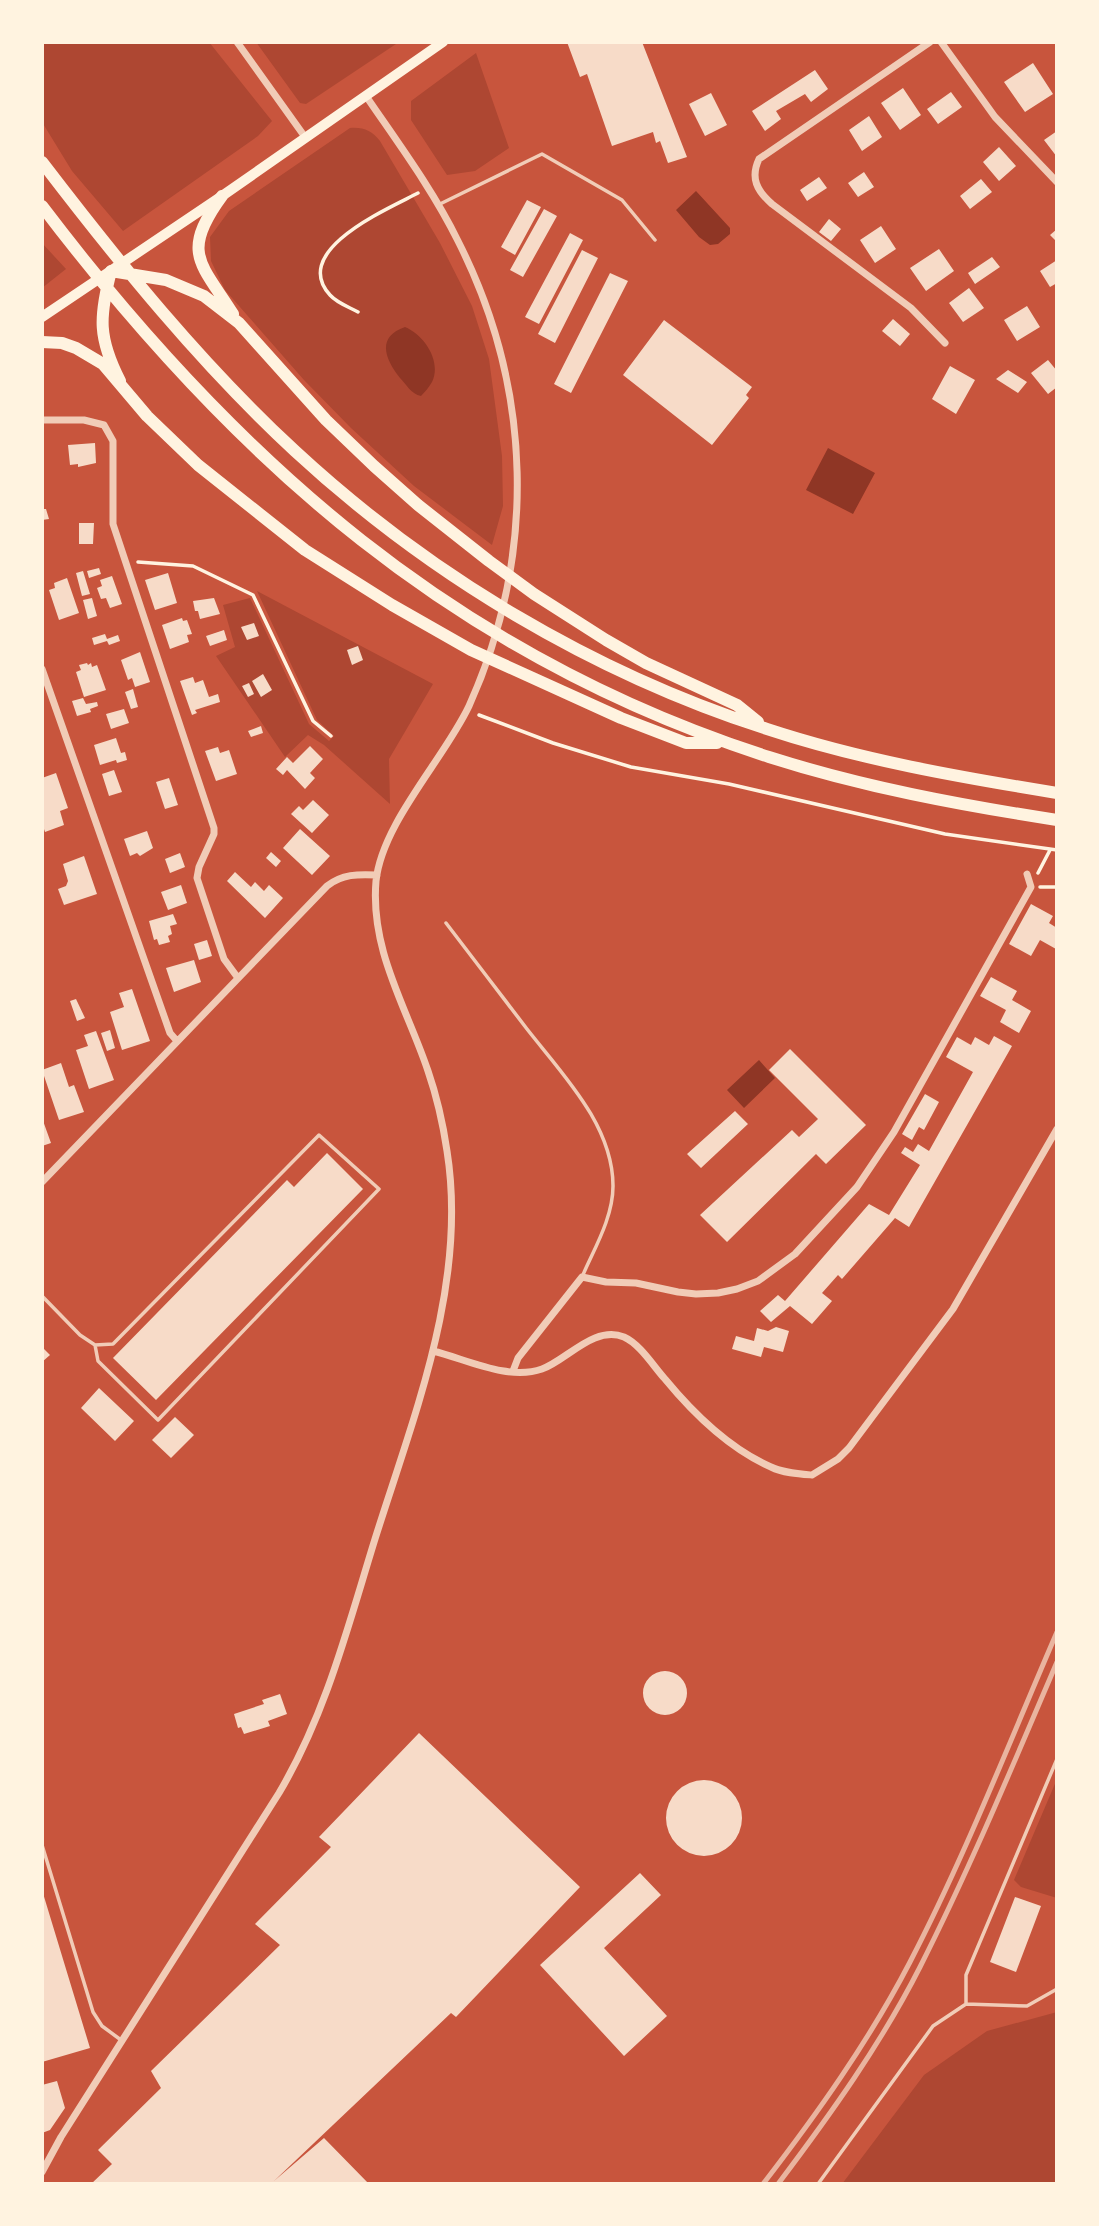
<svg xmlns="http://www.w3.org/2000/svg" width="1099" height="2226" viewBox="0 0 1099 2226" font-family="'Roboto Condensed',sans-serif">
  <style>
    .green { fill: #ae4732 }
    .water { fill: #8f3625 }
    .building { fill: #f7dbc8 }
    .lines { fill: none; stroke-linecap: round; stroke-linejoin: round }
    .path { stroke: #fff3e0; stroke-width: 3.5 }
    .service { stroke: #f1ccb7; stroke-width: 3.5 }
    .minor { stroke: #f1ccb7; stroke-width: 7 }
    .secondary { stroke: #fff3e0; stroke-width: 10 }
    .trunk { stroke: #fff3e0; stroke-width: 12 }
    .rail { stroke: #e9b49f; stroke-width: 5 }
  </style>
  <rect width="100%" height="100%" fill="#c8553d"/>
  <path class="green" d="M42,42H209L272,121L258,136L123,231L72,171L42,122Z
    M256,42H399L306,104L300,103Z
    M476,53L509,148L475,171L447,175L411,120V101Z
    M350,128C364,127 372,131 380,141L440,243L472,306L489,359L502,456L503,506L492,545L414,486L351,428L304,380L225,290L211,261L210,237L229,211Z
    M42,243L66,269L42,288Z
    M257,591L433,684L389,759L390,804L324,745L308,735L285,757L216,656L235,647L223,605L250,598L309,724L329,741L334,736L317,720Z
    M1057,1779V1898L1021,1887L1014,1880Z
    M1057,2012V2184H842L924,2075L987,2031Z"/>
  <path class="water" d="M696,191L730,228V234L718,244L710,245L699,237L676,210Z
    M405,327C424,335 442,361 432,382C429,387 425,392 421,396C411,394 407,385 400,378C385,359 376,337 405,327Z
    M828,448L875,473L853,514L806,490Z
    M759,1060L775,1078L744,1108L727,1090Z"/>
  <path class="building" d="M567,42H642L687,157L668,163L660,141L656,143L653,132L612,146L587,74L580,77Z
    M1033,63L1053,94L1025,112L1004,82Z
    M815,70L828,89L811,102L805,94L776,111L781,119L765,131L752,111Z
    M903,88L921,115L900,130L881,103Z
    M951,92L962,107L938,124L927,109Z
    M711,93L727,125L705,136L689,104Z
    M869,116L882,137L862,151L849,130Z
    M1057,131V157L1044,140Z
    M999,147L1016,166L999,181L983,162Z
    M864,172L874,187L858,197L848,183Z
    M819,177L827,188L807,201L800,190Z
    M981,179L992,192L970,209L960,196Z
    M527,200L541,207L515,255L501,247Z
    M544,209L557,216L523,277L510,270Z
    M829,219L841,229L831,241L819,232Z
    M881,226L896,249L875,263L860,240Z
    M1057,229V242L1050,235Z
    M570,233L583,240L539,324L525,317Z
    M939,249L954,271L926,291L910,268Z
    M582,250L598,258L555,343L538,334Z
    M992,257L1000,267L975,284L968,273Z
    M1057,260V283L1050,287L1040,271Z
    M610,273L628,281L571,393L554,384Z
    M969,288L984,308L963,322L949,303Z
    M1027,306L1040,327L1017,341L1004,320Z
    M893,319L910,334L900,346L882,331Z
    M664,320L752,387L746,395L749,398L712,445L623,375Z
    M1048,360L1057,371V387L1048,394L1031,373Z
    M950,366L975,380L956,414L932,399Z
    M1008,370L1027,382L1018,393L996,379Z
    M95,443L96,463L78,467V464L70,465L68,445Z
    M42,509H46L49,519L42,520Z
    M79,523H94L93,544H79Z
    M99,568L101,574L89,578L87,571Z
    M83,571L90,594L82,596L76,573Z
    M168,573L177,603L155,610L145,580Z
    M112,576L122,604L110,608L106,598L101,599L97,588L102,586L100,580Z
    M67,578L79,613L59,620L49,590L55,588L54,583Z
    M92,598L97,616L88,619L83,600Z
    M214,598L220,614L200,619L198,611H195L193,601Z
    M182,618L183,621L187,620L192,634L187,635L189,642L170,649L162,625Z
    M254,623L259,636L247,640L241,627Z
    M224,630L227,640L210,646L206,636Z
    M105,634L107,639L118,635L120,641L109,645L107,641L94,645L92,638Z
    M358,646L363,660L352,665L347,650Z
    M140,652L150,682L135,687L132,678L128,680L121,660Z
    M87,663L88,665L91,663L92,667L97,665L106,690L84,697L76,672L81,670L79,665Z
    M263,674L272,690L261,697L252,681Z
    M193,677L195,683L203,680L209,697L218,694L220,702L195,710L197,713L192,715L180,681Z
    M249,683L254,694L248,697L242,686Z
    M133,689L138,707L131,709L125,692Z
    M83,698L86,704L97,702L98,706L90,709L91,712L77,716L72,701Z
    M124,709L129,723L111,729L106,714Z
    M261,726L263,733L251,737L248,731Z
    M116,738L121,753L125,752L127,760L117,763L116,760L100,765L94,745Z
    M310,746L323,759L310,773L315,778L305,789L287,770L283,775L276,769L287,757L293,763Z
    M218,747L220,753L229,750L237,774L216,781L205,751Z
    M114,770L122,792L109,796L102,774Z
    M56,773L68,808L60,811L64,825L45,832L42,823V778Z
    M169,778L178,805L165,809L156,782Z
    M313,800L329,815L312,833L291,814L299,806L303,810Z
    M300,829L330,856L312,875L283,848Z
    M147,831L153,848L140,856L137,853L130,856L124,839Z
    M271,852L281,861L276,867L266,858Z
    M180,853L185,867L170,873L165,859Z
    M84,856L97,894L64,905L58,889L66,886L68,881L63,864Z
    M235,872L251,887L255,882L264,891L269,885L283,898L265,918L227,881Z
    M181,885L187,903L168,910L161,892Z
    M1031,904L1053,916L1049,923L1057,928V947L1056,949L1040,940L1031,956L1009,944Z
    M173,914L177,924L170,926L172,934L168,936L170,942L159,945L157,939L154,940L149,921Z
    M207,940L212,956L199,960L194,944Z
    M194,960L201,982L174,992L166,968Z
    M991,977L1017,991L1012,1000L1031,1011L1019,1033L1000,1022L1006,1010L980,996Z
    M132,989L150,1041L122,1050L110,1012L124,1007L119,993Z
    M76,999L85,1018L77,1021L70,1001Z
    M110,1030L115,1048L107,1051L101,1033Z
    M96,1031L114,1080L89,1089L76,1050L88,1046L84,1035Z
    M994,1036L1012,1046L909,1227L895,1218L842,1279L838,1275L822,1293L832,1301L812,1324L790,1306L771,1322L760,1311L778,1295L785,1301L869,1204L889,1215L920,1165L901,1153L905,1147L913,1152L918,1144L929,1151L973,1072L946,1057L957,1037L971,1045L975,1037L989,1045Z
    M790,1049L866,1125L826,1164L816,1154L727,1242L700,1215L792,1130L799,1137L818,1119L769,1070Z
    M61,1063L69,1087L74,1085L84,1112L59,1120L42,1070Z
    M925,1094L939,1102L924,1130L919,1127L912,1140L902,1134Z
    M735,1111L748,1124L701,1168L687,1154Z
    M42,1118L51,1143L42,1146Z
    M327,1153L363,1189L156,1400L113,1358L287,1180L294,1187Z
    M776,1327L789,1331L783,1352L764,1347L761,1357L732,1349L736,1336L754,1341L757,1328L768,1331Z
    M42,1347L50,1355L42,1362Z
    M99,1388L134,1421L115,1441L81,1408Z
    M175,1417L194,1435L171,1458L152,1440Z
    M643 1693a22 22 0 1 1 44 0a22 22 0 1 1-44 0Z
    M280,1694L287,1714L268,1721L270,1726L244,1734L241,1727L238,1728L234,1714L264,1704L262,1700Z
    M419,1733L580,1887L456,2017L451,2013L274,2181L324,2138L369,2184H91L112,2164L98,2150L161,2088L151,2071L280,1945L255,1924L331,1847L319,1837Z
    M666 1818a38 38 0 1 1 76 0a38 38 0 1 1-76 0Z
    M640,1873L661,1895L604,1948L667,2016L624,2056L540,1965Z
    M42,1890L90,2048L42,2062Z
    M1015,1897L1041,1906L1016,1972L990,1962Z
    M57,2081L65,2108L50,2130L42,2133V2085Z"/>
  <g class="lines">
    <path class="path" d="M358,312C349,307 337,303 330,295C289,250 390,208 418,193
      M138,562L193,566L253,595L313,721L331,736
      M479,715L553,743L631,767L729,784L945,834L1057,850
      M1038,873L1050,850
      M1040,887H1057"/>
    <path class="service" d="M440,204L542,154L622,200L655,240
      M446,923C473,958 500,994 527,1029C562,1074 613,1125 613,1186C613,1218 594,1249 582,1277
      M42,1296L80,1335L95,1345L113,1344L319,1135L379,1189L158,1420L98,1361L95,1345
      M42,1845L93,2012L102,2026L121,2040
      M966,2004V1975L1057,1759
      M966,2004L1027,2006L1057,1989
      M818,2184L933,2026L966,2004"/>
    <path class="minor" d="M237,42L305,137
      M930,42L759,159C750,178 757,191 772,204L911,308L945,343
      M941,42L995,117L1057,182
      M42,420H84L104,425L113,441V524L214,828V834L199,867L197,878L224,959L238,978
      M42,669L170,1033L177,1041
      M42,1182L327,886C342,874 358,874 377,875
      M433,1351C466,1359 508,1381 542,1369C567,1360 594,1325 624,1337C640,1344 654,1367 665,1379C693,1413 730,1449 771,1467C783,1473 799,1474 812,1475L838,1459L849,1448L953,1309L1057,1129
      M513,1371L518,1358L582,1277L606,1282L636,1283L678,1292L696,1294L718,1293L737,1289L758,1281L795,1254L857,1187L894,1132L1031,887L1027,874
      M42,2172L61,2137L279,1793C326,1714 348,1626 375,1539C414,1415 468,1283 447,1151C443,1124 437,1097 428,1071C407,1008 370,951 376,881C382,823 444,759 469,706C537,555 533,389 458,241C433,190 398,143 366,96"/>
    <path class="secondary" d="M42,317L222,196L443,42"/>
    <path class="trunk" d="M42,162C120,264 201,364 295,451C429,575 593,673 767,729C861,760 959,777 1057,793
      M222,196C180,253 201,263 233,314
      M42,206C237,463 457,657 769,757C863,787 960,805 1057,820
      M42,342L62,343L76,348L103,364L147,416L198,465L305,550L392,605L471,650L621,718L686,743H717
      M120,381C98,338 99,317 111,271L166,280L204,296L239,323L326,420L374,466L418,505L489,561L534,594L606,640L646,663L737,705L758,722"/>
    <path class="rail" d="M763,2184C817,2114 869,2041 910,1962C965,1856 1009,1743 1057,1632
      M778,2184C830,2115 881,2044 920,1967C970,1868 1013,1765 1057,1662"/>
  </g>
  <rect width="1099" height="2226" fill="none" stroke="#fff3e0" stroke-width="88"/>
</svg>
